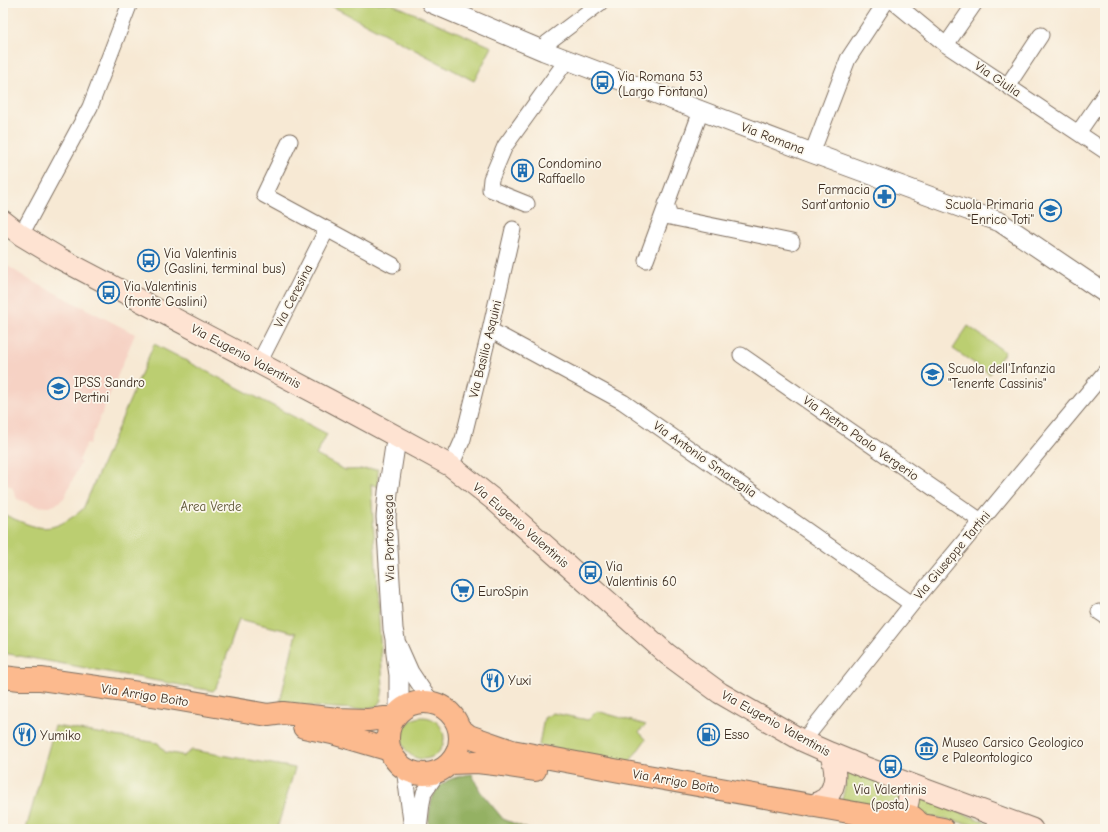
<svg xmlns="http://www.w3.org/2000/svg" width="1108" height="832" viewBox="0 0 1108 832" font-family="'Comic Neue',sans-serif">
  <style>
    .built { fill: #f6d2c4 }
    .green { fill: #bbce71; stroke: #7b7c48 }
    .forest { fill: #94b163; stroke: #686e40 }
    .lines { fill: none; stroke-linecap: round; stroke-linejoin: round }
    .minor-casing { stroke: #7d6d5e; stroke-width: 17 }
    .tertiary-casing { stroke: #7d6d5e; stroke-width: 21 }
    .secondary-casing { stroke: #7d6d5e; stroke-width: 23 }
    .primary-casing { stroke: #7d6d5e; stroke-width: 24 }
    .minor { stroke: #fff; stroke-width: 15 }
    .tertiary { stroke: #fff; stroke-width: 19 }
    .secondary { stroke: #fee3d2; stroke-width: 21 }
    .primary { stroke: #fcba8e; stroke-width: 22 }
    .labels { text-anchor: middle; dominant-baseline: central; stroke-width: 3.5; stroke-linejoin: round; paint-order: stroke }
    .poi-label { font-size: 13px; fill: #3b2a1e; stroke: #fbf7ec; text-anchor: start }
    .street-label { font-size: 13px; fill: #3b2a1e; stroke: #fbf7ec }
    .park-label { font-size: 13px; fill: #5b5333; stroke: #fbf7ec }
  </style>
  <rect width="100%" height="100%" fill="#fbf7ec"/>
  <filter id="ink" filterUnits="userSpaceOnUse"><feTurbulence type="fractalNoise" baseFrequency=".025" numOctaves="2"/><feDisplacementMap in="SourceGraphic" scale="8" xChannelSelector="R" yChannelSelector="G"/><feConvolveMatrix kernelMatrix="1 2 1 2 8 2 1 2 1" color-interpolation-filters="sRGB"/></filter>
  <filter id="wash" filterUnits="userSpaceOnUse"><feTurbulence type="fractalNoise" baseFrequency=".012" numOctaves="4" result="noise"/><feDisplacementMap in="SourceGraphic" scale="16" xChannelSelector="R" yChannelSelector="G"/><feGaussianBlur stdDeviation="0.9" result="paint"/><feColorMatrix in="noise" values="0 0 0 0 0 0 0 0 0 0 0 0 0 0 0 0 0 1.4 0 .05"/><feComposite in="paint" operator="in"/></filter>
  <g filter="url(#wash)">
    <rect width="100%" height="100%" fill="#f7e9d4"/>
    <path class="built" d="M3,263L28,279L135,334L89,444H86L79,461L81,462L64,498L55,505L48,507L36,506L17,499L12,487L3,483Z"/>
    <path class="green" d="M326,3H390L492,47L474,81Z
      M968,326L1005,352L990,374L953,349Z
      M154,344L327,434L316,455L345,470L378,469V487L371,484L383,688L381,700L376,707L356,709L317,707L280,702L296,633L239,619L216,688L213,691L3,653V514C39,530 50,536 83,509Z
      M597,711L646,725L639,732L646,739L628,764L539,745L544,718L553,713L588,720Z
      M402 738a21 21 0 1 1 42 0a21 21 0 1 1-42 0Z
      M55,726L158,743L165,752L182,755V757L192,750L295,768L277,829H26Z
      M845,770L901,789L900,809L891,810L842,800L846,782Z
      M916,796L996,826V827L994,828L924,816L912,811Z"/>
    <path class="forest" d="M472,774L480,791L503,819L528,829H492L465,825V829H428C430,794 434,779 472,774Z"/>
  </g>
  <g filter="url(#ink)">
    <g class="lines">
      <defs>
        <path id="minor" d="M895,3L946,45L1105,151
          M946,45L975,3
          M544,51L547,43L600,3
          M1008,85L1041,35
          M1078,133L1105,94
          M290,141L264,195L393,265
          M812,153L848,59L885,3
          M527,204L490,189L491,179L505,146L567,60
          M666,204L670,217L792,242
          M21,235L90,107L130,3
          M646,260L701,111
          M490,330L623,402L912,604
          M741,355L981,521
          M259,363L327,229
          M451,466L463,439L490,330L513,229
          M1099,612L1105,616
          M399,645L411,672L425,693L436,705
          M803,741L912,604L1105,372
          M404,768L412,829
          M419,829L422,803L424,793L438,772"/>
        <path id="tertiary" d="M431,3L544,51L812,153L1000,222L1105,293
          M399,438L395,446L388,492L386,517L393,629L395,639L396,654L399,675V712"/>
        <path id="secondary" d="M3,221L21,235L61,259L331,401L451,466L494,500L667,654L720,693L803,741L830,753L864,767L1032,829
          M812,806C817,803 822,801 826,798C838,785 836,768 830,753
          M901,817C909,804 911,797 906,783"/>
        <path id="primary" d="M3,677L20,679H41L152,695L268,715L283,713L338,719L368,720L385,718H394
          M388 738a36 36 0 1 1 72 0a36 36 0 1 1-72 0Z
          M304,727L332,733L390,750
          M459,728L469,736L512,751L625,772L894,820H897
          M450,763L477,762L503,765L535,770
          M918,822L922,825L943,829
          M894,829C896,811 918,811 919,829"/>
      </defs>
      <use href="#minor" class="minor-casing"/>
      <use href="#tertiary" class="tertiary-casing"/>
      <use href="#secondary" class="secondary-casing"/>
      <use href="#primary" class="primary-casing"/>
      <use href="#minor" class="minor"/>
      <use href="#tertiary" class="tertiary"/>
      <use href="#secondary" class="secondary"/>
      <use href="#primary" class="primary"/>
    </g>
  </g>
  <defs>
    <symbol id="bus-ring" viewBox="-11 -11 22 22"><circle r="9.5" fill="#fbf7ec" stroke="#1f6fb2" stroke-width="1.5"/><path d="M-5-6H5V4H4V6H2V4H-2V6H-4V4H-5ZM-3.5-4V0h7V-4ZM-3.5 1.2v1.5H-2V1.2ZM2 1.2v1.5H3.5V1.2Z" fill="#1f6fb2"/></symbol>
    <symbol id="building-ring" viewBox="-11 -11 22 22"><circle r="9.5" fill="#fbf7ec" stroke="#1f6fb2" stroke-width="1.5"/><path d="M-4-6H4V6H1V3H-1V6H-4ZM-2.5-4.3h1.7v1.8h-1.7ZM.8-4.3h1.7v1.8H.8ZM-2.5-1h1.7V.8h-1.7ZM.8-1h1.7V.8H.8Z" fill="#1f6fb2"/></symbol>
    <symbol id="pharmacy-ring" viewBox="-11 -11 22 22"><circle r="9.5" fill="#fbf7ec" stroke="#1f6fb2" stroke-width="1.5"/><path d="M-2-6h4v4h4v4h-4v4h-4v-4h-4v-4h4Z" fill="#1f6fb2"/></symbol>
    <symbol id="school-ring" viewBox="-11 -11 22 22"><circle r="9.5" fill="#fbf7ec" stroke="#1f6fb2" stroke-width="1.5"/><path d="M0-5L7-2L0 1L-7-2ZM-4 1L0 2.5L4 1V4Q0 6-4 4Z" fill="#1f6fb2"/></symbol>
    <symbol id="supermarket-ring" viewBox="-11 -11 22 22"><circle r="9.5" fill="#fbf7ec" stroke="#1f6fb2" stroke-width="1.5"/><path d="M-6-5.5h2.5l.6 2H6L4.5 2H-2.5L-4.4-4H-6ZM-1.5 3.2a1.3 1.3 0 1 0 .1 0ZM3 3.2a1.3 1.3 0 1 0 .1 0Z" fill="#1f6fb2"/></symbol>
    <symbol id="restaurant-ring" viewBox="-11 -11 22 22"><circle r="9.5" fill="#fbf7ec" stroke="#1f6fb2" stroke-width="1.5"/><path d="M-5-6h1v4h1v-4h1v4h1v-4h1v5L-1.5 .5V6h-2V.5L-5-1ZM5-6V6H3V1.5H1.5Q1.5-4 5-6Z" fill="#1f6fb2"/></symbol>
    <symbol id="fuel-ring" viewBox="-11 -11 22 22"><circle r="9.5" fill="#fbf7ec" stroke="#1f6fb2" stroke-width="1.5"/><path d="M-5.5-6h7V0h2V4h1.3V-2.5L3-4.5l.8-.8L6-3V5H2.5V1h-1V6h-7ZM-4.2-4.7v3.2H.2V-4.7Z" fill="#1f6fb2"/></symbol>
    <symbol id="museum-ring" viewBox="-11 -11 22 22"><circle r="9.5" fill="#fbf7ec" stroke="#1f6fb2" stroke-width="1.5"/><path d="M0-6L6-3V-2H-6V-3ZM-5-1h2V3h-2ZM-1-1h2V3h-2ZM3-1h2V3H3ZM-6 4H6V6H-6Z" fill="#1f6fb2"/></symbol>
  </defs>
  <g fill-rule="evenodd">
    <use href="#bus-ring" x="590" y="70" width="25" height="25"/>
    <use href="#building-ring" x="510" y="158" width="25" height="25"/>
    <use href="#pharmacy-ring" x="872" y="184" width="25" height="25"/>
    <use href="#school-ring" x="1038" y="198" width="25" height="25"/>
    <use href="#bus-ring" x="136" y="248" width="25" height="25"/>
    <use href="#bus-ring" x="96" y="280" width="25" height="25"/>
    <use href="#school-ring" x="920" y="362" width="25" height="25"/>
    <use href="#school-ring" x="46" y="376" width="25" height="25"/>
    <use href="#bus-ring" x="578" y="560" width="25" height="25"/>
    <use href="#supermarket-ring" x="450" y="578" width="25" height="25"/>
    <use href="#restaurant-ring" x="480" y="668" width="25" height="25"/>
    <use href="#fuel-ring" x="696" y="722" width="25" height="25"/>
    <use href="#restaurant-ring" x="12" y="722" width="25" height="25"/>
    <use href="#museum-ring" x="914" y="736" width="25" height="25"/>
    <use href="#bus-ring" x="878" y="754" width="25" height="25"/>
  </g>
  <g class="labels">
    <g class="poi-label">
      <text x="618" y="76">Via Romana 53<tspan x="618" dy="15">(Largo Fontana)</tspan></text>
      <text x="538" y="163">Condomino<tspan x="538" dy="15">Raffaello</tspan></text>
      <text x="870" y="189" text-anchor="end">Farmacia<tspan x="870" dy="15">Sant'antonio</tspan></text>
      <text x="1034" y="204" text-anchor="end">Scuola Primaria<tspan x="1034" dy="15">"Enrico Toti"</tspan></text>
      <text x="164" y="253">Via Valentinis<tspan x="164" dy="15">(Gaslini, terminal bus)</tspan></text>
      <text x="124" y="286">Via Valentinis<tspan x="124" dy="15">(fronte Gaslini)</tspan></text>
      <text x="948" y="368">Scuola dell'Infanzia<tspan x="948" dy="15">"Tenente Cassinis"</tspan></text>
      <text x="74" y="382">IPSS Sandro<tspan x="74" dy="15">Pertini</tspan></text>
      <text x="606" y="566">Via<tspan x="606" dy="15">Valentinis 60</tspan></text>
      <text x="478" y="591">EuroSpin</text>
      <text x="508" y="680">Yuxi</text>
      <text x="724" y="734">Esso</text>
      <text x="40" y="735">Yumiko</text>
      <text x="942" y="742">Museo Carsico Geologico<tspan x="942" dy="15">e Paleontologico</tspan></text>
      <text x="890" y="789" text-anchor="middle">Via Valentinis<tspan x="890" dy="15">(posta)</tspan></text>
    </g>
    <g class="street-label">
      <text transform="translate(998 79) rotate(34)">Via Giulia</text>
      <text transform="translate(773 138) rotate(21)">Via Romana</text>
      <text transform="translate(293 296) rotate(-63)">Via Ceresina</text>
      <text transform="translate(485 349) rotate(-76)">Via Basilio Asquini</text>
      <text transform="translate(246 356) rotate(28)">Via Eugenio Valentinis</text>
      <text transform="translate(861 438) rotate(35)">Via Pietro Paolo Vergerio</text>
      <text transform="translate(705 459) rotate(35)">Via Antonio Smareglia</text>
      <text transform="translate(521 525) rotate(41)">Via Eugenio Valentinis</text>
      <text transform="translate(389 538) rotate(-91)">Via Portorosega</text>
      <text transform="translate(952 555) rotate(-50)">Via Giuseppe Tartini</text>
      <text transform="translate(145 695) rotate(9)">Via Arrigo Boito</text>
      <text transform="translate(776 723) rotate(29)">Via Eugenio Valentinis</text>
      <text transform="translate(676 781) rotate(10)">Via Arrigo Boito</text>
    </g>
    <g class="park-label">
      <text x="211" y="506">Area Verde</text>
    </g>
  </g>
  <rect width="1108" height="832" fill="none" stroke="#fbf7ec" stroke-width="16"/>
</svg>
